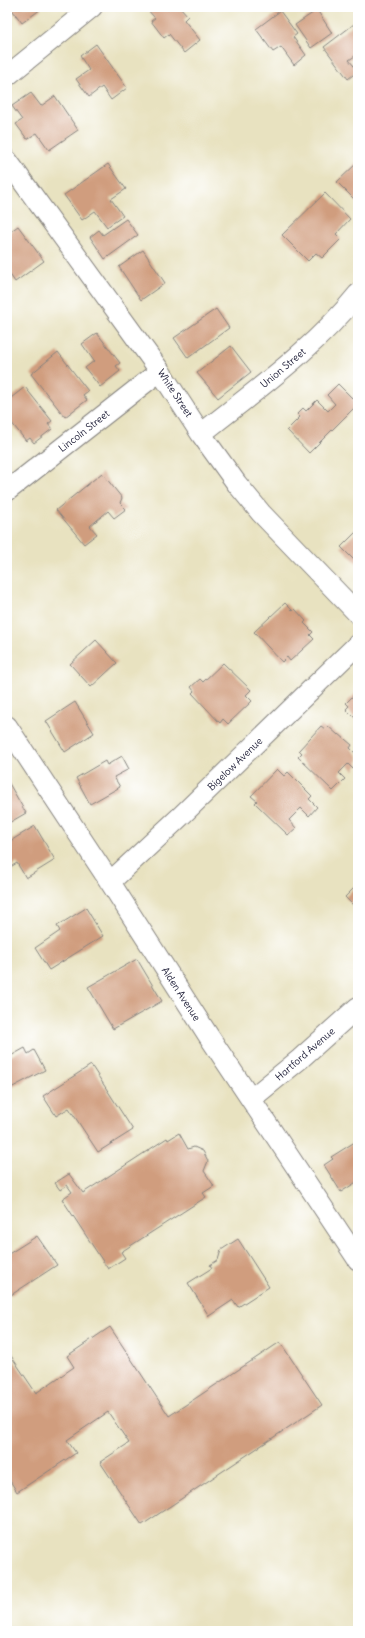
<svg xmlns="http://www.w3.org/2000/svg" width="365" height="1638" viewBox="0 0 365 1638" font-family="Delius,sans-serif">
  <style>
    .building { fill: #d09d7e }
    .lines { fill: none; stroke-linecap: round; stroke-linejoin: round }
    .street-casing { stroke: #85827e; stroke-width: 22 }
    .street { stroke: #fff; stroke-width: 20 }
    .labels { text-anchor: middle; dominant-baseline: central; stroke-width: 4; stroke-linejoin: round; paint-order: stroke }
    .street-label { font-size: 10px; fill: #22223b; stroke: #fff }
  </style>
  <rect width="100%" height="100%" fill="#fff"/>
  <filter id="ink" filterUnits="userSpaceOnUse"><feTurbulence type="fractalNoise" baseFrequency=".025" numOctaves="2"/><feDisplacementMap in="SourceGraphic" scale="8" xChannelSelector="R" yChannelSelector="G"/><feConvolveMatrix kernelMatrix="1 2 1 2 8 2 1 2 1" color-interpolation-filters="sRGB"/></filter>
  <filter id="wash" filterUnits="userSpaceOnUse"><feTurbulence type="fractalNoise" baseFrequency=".012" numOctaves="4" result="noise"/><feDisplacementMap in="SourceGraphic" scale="16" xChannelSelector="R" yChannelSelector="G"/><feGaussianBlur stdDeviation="0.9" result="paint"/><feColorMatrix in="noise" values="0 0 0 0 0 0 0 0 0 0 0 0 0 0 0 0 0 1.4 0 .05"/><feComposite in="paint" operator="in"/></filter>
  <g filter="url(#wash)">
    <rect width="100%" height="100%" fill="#e8e2c0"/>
    <g id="blocks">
      <path class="building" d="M10,7H39L41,9L22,23Z
        M145,7H180L188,16L184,20L200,40L184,53L169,34L164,38L151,21L155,18Z
        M317,10L332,33L311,48L295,25Z
        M280,11L297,34L293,37L306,55L294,65L281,47L273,52L256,29Z
        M358,21V54L349,60L358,71L348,79L324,47Z
        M96,44L127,88L111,100L102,87L89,97L76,79L89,70L80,56Z
        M31,93L41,106L55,96L78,130L49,150L37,133L27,139L16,124L22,120L12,106Z
        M358,162V203L337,182Z
        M108,164L126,189L111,199L123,216L107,227L95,211L82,220L64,195Z
        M325,193L350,219L336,234L341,239L322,258L316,253L308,261L282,235Z
        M126,219L138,235L105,259L90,237L99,230L103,235Z
        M18,226L44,261L15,282L7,270V234Z
        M143,250L165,283L141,300L119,267Z
        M216,309L229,328L188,358L174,338Z
        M97,333L120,363L116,366L120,371L100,387L85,368L94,361L82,344Z
        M231,346L251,372L218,398L197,373Z
        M58,352L88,391L83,395L87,400L65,417L31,374Z
        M338,384L358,404L309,453L287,430L300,417L297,414L303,408L306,411L317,400L328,411L335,404L327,395Z
        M25,387L52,421L48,424L52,429L34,443L30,438L26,441L7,417V401Z
        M102,473L122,498L120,503L126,509L114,518L108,511L90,526L97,534L84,544L56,510Z
        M358,530V564L341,547Z
        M285,603L293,611L295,609L306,621L304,623L313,632L310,635L314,639L290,661L287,657L282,662L254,632Z
        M96,640L117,663L91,687L70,664Z
        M223,663L251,690L246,695L252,701L228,724L223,719L220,723L192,693L194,691L191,687L200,679L203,682Z
        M358,691V721L346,709L349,706L346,703Z
        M75,702L94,733L65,752L46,721Z
        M321,726L325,729L328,726L338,735L339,734L352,745L350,748L358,756V765L354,770L348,764L339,773L345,779L333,791L298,757L302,753L299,750Z
        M122,756L129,769L114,777L120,787L90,804L76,778L105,761L107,765Z
        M277,769L284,776L288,772L312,796L309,799L317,807L309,816L301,808L289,820L296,828L288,835L255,803L257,801L251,796Z
        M7,780L26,813L7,824Z
        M35,826L55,860L26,878L17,863L7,869V855L11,852L7,843Z
        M358,884V910L345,897Z
        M86,908L103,936L49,970L35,948L60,931L57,926Z
        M137,959L162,1001L113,1029L88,987Z
        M25,1048L28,1054L34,1050L45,1070L7,1090V1058Z
        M91,1065L133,1130L98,1152L69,1108L56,1116L43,1096Z
        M179,1133L188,1149L194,1147L203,1151L208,1161L204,1171L214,1186L203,1193L206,1197L121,1252L125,1258L108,1269L62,1199L72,1192L67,1185L60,1190L55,1183L69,1174L83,1193L167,1138L168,1140Z
        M358,1140V1181L341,1192L324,1165L333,1159L331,1157Z
        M37,1236L57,1265L11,1295L7,1289V1255Z
        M238,1239L269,1287L238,1307L233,1300L209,1316L188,1283L212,1268L210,1265L218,1260L221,1250Z
        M110,1327L169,1416L280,1342L322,1405L142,1525L100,1462L129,1443L108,1412L67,1440L76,1453L17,1492L7,1476V1350L36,1393L74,1367L67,1356Z"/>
    </g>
  </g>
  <g filter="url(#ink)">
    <use href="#blocks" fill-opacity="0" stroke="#85827e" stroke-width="1"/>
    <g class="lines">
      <defs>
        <path id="street" d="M7,76L92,7
          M7,160L160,371L201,434L237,484L261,513L358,614
          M201,434C256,390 314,349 358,294
          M7,491L160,371
          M7,726L110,882L208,1035L358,1260
          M110,882L182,815L358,644
          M251,1099L300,1059L358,1007"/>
      </defs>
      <use href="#street" class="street-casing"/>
      <use href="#street" class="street"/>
    </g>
  </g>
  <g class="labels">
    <g class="street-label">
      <text transform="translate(283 368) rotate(-40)">Union Street</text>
      <text transform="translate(175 393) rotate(57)">White Street</text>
      <text transform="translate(84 431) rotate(-38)">Lincoln Street</text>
      <text transform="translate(235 764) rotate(-44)">Bigelow Avenue</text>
      <text transform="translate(181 994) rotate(57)">Alden Avenue</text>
      <text transform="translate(305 1054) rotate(-41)">Hartford Avenue</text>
    </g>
  </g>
  <rect width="365" height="1638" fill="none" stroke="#fff" stroke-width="24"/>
</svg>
